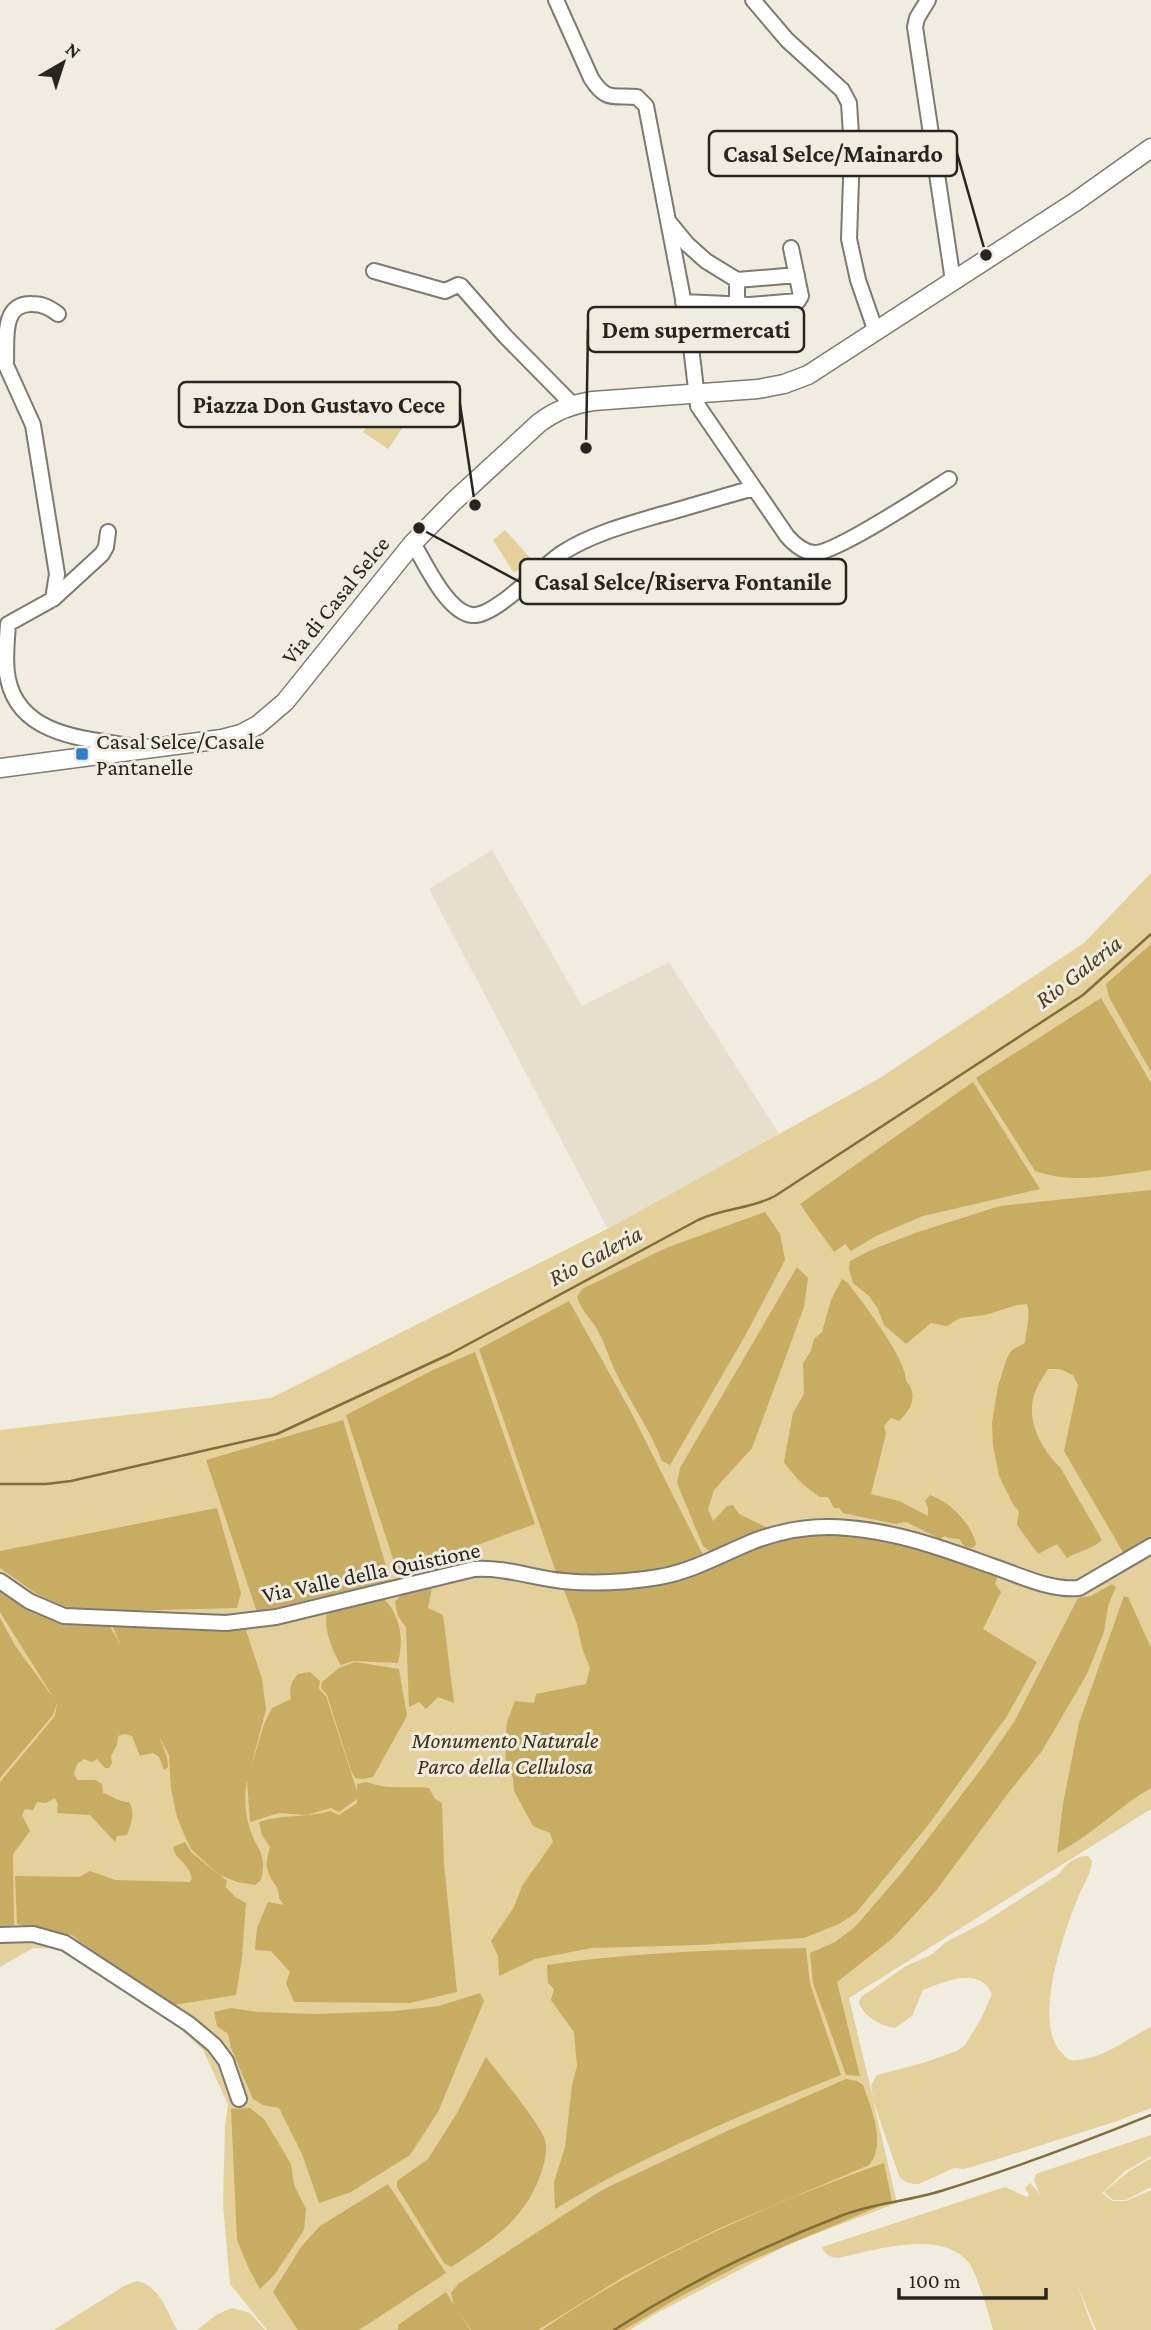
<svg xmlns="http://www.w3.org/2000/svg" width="1151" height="2330" viewBox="0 0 1151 2330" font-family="'Crimson Pro',serif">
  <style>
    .built { fill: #e6dfcb }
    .green { fill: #e3d09a }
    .forest { fill: #c7ac61 }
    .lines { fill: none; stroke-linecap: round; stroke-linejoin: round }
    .stream { stroke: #816e39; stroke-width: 2.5 }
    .minor-casing { stroke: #7e7a6f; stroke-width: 18 }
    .major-casing { stroke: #7e7a6f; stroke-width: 21 }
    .minor { stroke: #fff; stroke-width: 14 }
    .major { stroke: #fff; stroke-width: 18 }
    .poi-dot { fill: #2e7ecd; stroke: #f1ece0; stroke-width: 2.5 }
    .labels { text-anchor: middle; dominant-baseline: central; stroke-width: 6; stroke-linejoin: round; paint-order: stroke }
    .street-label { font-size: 23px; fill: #272521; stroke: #f1ece0 }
    .poi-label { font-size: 23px; fill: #272521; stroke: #f1ece0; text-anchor: start }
    .park-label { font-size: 23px; font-style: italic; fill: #3f3312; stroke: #f1ece0 }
    .water-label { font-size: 24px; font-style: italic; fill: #473b1a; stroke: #f1ece0 }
    .leader { fill: none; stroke: #272521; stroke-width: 2.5 }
    .callout-dot { fill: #272521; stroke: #f1ece0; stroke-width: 2.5 }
    .callout { fill: #f1ece0; stroke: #272521; stroke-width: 2.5 }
    .callout-label { font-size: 24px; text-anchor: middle; font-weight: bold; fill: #272521 }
  </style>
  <rect width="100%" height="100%" fill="#f1ece0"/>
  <path class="built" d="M492,850L582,1006L669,962L780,1135L608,1229L429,889Z"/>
  <path class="green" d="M390,394L414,411L388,449L363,432Z
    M505,530L531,559L514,573L493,540Z
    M1151,873V1809L849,1998L873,2098L871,2085L877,2075L923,2063L957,2051L965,2045L981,2019L992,1994C979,1965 944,1982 923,1990L912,2016L895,2028C881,2026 864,2017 859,2003L861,1997L906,1966L931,1955L946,1942L983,1923L1059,1874C1066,1864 1076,1855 1088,1856L1092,1861C1091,1874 1084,1883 1079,1895C1064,1931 1033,2020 1060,2051C1066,2057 1069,2062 1078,2060C1107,2057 1126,2039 1151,2027V2108L1117,2121L998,2159L964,2169L954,2168L919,2184C910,2184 905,2183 899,2176L873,2100L897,2203L791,2243L657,2313L630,2330H267L230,2284L223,2204L225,2126L228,2104L203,2050L168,2017L69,1949L33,1948L0,1967V1430L271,1398L615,1225L880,1078L1084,943Z
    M1151,2135V2156L1124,2172L1102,2193L1112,2201H1126L1151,2190V2330H1096L1037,2188L1034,2180L1036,2174Z
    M1151,2158V2187L1126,2200H1113L1104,2192L1128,2172Z
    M1030,2183C1051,2200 1081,2300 1094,2330H993C990,2317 976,2272 969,2263C941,2228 873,2251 838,2258C830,2257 825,2255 822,2247L1005,2187L1027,2197L1029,2195L1025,2188Z
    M137,2281C159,2285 168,2313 177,2330H54L124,2286Z
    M232,2308L250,2313L265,2330H197L216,2315Z"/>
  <path class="forest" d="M1151,944V1072L1109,997L1106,984Z
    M1101,998L1151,1083V1170C1113,1176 1071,1184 1035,1171L976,1078Z
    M973,1082L1040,1189L923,1216L876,1236L851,1251L845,1244L834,1252L800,1204Z
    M1151,1190V1540L1124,1554L1064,1451L1078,1385L1073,1375L1060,1369H1048C1043,1377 1037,1386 1034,1395C1026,1421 1042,1450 1060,1467L1102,1540C1092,1549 1079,1551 1067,1558L1057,1544L1038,1554L1017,1525L1019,1511L1014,1506L999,1476L993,1445L992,1423L998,1386L1007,1358L1012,1350L1025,1343C1026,1330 1031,1316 1027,1304L1017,1305L985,1315L960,1318L947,1326L931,1323L906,1344L884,1325L878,1309L869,1296L853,1283L849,1269L850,1261L871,1250L918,1232L1000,1206Z
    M765,1212L780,1234L785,1260L745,1336L670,1465L662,1461C651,1432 633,1406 619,1379C611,1364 607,1348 599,1333C592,1319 582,1312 577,1297L582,1289L666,1248Z
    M797,1267L808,1278L804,1307L752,1448L714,1490L708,1509L713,1521L727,1506L733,1505L739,1514L768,1528L767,1535L711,1552L703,1546L677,1483L680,1468Z
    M842,1279L848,1283C862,1302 907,1359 906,1381C918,1393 912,1410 899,1421L891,1418L884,1426L886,1434L871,1494L899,1501L928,1516V1508L925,1501L930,1495C950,1502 971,1523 976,1544L973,1548L965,1547L959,1539L948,1538L945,1536L940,1539L906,1522L895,1524L843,1513L839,1508H834L828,1497H820C806,1488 794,1477 784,1462L793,1413L804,1394L803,1363L811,1351L814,1339L822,1332L831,1300Z
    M569,1301L631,1412L704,1557L655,1572L557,1575L479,1349Z
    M475,1352L535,1524L398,1574L346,1415L433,1370Z
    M343,1420L390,1580L257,1612L206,1460Z
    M217,1508L241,1593L237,1608L84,1612L66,1607L37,1594L0,1568V1551Z
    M812,1531L870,1535L999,1572L995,1584L1001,1592L983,1629L1037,1662L1007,1716L929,1824L856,1913L839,1924L804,1938L699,1945L591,1948L535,1959L499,1976L498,1956L491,1941L514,1907L522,1886L553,1842L550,1833L533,1826L514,1791L513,1778L506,1765L505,1740L507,1722L515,1701L534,1703L536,1694L586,1684L590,1668L582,1648L577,1624L562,1585L614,1584L756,1544Z
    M433,1582L428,1608L443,1615L454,1703L438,1697L426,1709L419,1702L409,1707L406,1627L398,1616L395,1602L406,1589Z
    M1112,1584L1116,1587L1108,1606L1104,1632L1087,1674L1042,1751L1009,1792L935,1892L893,1938L837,1982L860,2076L846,2075L813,1983L810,1953L835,1942L855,1927L904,1870L985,1764L1014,1722L1078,1598L1091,1596Z
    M0,1585L26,1602L108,1623L121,1646L113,1627L131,1625L167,1629L245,1627L262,1679L266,1709L250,1771L264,1724L272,1708L291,1699C289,1688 291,1682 298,1674L310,1672L320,1681L319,1689L326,1696L358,1794L356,1800L339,1812L331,1808L307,1815L279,1813L250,1822L247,1780C244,1795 245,1812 249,1826C255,1849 268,1851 261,1880L255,1885L237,1882L220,1875L227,1881L226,1887L235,1897L246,1903L242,1958L236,1995L167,2006L137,1986L72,1935L17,1924L15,1876L79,1877L90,1871L115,1880L189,1882L192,1879C188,1860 175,1861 173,1847L185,1842L191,1852L218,1874L191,1849L184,1834L177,1817L171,1789L169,1755L159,1737L167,1757L168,1767L164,1770L159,1757L153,1753L140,1756L132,1736L124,1734L118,1736L117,1745L111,1756L112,1763L109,1768H105L97,1759L92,1762L84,1759L77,1764L74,1773L77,1780H95L102,1784L103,1793C113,1796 118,1802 129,1802C136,1813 131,1824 127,1835L117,1836L115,1842L90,1815L57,1813L58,1804L55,1798L46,1803L37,1802L33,1810L25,1809L22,1815L30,1831L13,1854L14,1925L0,1927V1782L55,1716L57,1703L53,1715L0,1778V1618L16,1647L55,1700L0,1612Z
    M1124,1596L1128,1597L1151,1648V1788C1118,1807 1091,1836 1057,1853L1063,1804L1079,1723Z
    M383,1598C401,1616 404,1639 398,1663L353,1661L341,1665C333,1653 323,1628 327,1614Z
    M355,1662L399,1669L407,1716L373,1777L362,1779L355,1778L351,1771L327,1695L321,1688L322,1682L339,1668Z
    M367,1782C385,1790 409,1786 429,1788L435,1799L442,1803L444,1864L457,1992L410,2003L294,2002L286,1983L290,1972L271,1951L255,1950L257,1928L268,1902L284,1905L279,1898C280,1886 271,1883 268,1871C265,1863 268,1855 270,1847L262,1835L259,1822C283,1814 306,1818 330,1811L339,1815L357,1803V1784Z
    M806,1948L810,1984L841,2075C743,2114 645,2154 555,2209L554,2182L565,2147L572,2085L577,2066L574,2032L551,2000L554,1989L548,1983L547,1965C632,1952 720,1950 806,1948Z
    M480,1993L484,2001L438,2112L410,2155L351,2192L319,2203L302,2154L279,2108L263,2105L253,2099L231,2048L228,2034L217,2026L214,2012L231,2008L258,2012L316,2014L395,2011L439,2006Z
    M486,2057C503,2080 530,2111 543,2135C548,2144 546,2157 543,2167C528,2218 494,2239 451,2267L444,2263L397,2187V2181L428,2159L457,2113Z
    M846,2079L857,2081L863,2085C871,2108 887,2144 869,2165L722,2227L667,2254L623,2277L538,2330H471L458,2310L470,2330H398V2325L446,2292L454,2305L451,2293L458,2284L602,2190L725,2132Z
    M250,2108L264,2119L291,2164L294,2185L306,2209L304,2230L275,2274L260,2289L249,2269L237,2240L231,2109Z
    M884,2163L892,2201L740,2265L676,2299L624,2330H542C647,2258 765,2205 884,2163Z
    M388,2184L446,2273L359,2330H298L273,2292L301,2247L320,2226Z"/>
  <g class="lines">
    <path class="stream" d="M0,1484H46L71,1481L277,1434L450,1354L698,1220C723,1208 751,1209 775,1196L1083,995L1151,934
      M614,2330C684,2285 765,2245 843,2215C874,2203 909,2201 941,2191C1012,2169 1082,2143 1151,2115"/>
    <defs>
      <path id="minor" d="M556,0L591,78C606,102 613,95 637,97L646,106L689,330L698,406L787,536C794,544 803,552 814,553C834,554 927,493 949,479
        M753,0L787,40L842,90L849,103L852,150L849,239L858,280L876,332
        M928,0L917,18L915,27L953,281
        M669,222L687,244L706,261L737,280V303
        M374,271L445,291L458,285L461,286L505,336L573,405
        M737,280L797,275
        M683,302L750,305L798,301L801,296L791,248
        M0,352L33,425L57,574L53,599L8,624C7,642 4,661 8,679C20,738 90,739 138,747
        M6,362C7,340 1,303 32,304C43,304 50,308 58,314
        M413,543C425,563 447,612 472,615C494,618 542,566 562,553C590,535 625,525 656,516C689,507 721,497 754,488
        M53,599L102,554L106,547L108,532
        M0,1581L29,1601L64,1616L226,1623L276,1617L474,1569C505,1567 533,1578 563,1581C593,1584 629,1582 659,1577C693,1571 722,1554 754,1541C783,1530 817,1525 848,1528C899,1532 944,1549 992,1566C1019,1575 1050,1591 1079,1588L1151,1546
        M0,1935L33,1934L65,1943L189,2024L214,2045L226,2061L239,2099"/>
      <path id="major" d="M0,768L222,739L241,734L258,725L285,702L413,543L453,502L539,423C556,410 572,404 593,401L758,389L784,384L808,375L1075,202L1151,148"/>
    </defs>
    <use href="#minor" class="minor-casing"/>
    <use href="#major" class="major-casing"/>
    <use href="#minor" class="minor"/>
    <use href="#major" class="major"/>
  </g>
  <rect class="poi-dot" x="75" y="747" width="14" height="14" rx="3.5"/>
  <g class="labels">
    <g class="street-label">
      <text transform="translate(335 600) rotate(-51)">Via di Casal Selce</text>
      <text transform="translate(371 1572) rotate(-12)">Via Valle della Quistione</text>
    </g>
    <g class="poi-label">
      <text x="96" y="741">Casal Selce/Casale<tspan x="96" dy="26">Pantanelle</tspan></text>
    </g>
    <g class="park-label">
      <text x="505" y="1740">Monumento Naturale<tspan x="505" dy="26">Parco della Cellulosa</tspan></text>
    </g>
    <g class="water-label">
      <text transform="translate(1078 971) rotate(-38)">Rio Galeria</text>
      <text transform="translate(595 1255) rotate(-28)">Rio Galeria</text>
    </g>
  </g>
  <path class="leader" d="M986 255L957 153M586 448L588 329M475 505L460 404M419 528L520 582"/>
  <g class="callout-dot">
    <circle cx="986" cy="255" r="7"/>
    <circle cx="586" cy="448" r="7"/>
    <circle cx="475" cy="505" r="7"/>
    <circle cx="419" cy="528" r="7"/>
  </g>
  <g class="callout">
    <rect x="709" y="131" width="248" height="45" rx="7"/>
    <rect x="588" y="307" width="216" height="45" rx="7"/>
    <rect x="179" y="382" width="281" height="45" rx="7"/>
    <rect x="520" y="559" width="326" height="45" rx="7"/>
  </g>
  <g class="callout-label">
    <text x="833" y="162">Casal Selce/Mainardo</text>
    <text x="696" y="338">Dem supermercati</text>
    <text x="319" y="413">Piazza Don Gustavo Cece</text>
    <text x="683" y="590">Casal Selce/Riserva Fontanile</text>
  </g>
  <g transform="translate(63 63) rotate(39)" stroke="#f1ece0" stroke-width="5" paint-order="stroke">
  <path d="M0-5L12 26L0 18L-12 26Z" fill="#272521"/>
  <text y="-10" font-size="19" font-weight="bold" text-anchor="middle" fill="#272521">N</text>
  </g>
  <path d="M899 2288v10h147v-10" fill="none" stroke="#272521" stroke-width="3.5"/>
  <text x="909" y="2288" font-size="21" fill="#272521" stroke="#f1ece0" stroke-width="5" paint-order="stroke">100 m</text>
</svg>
